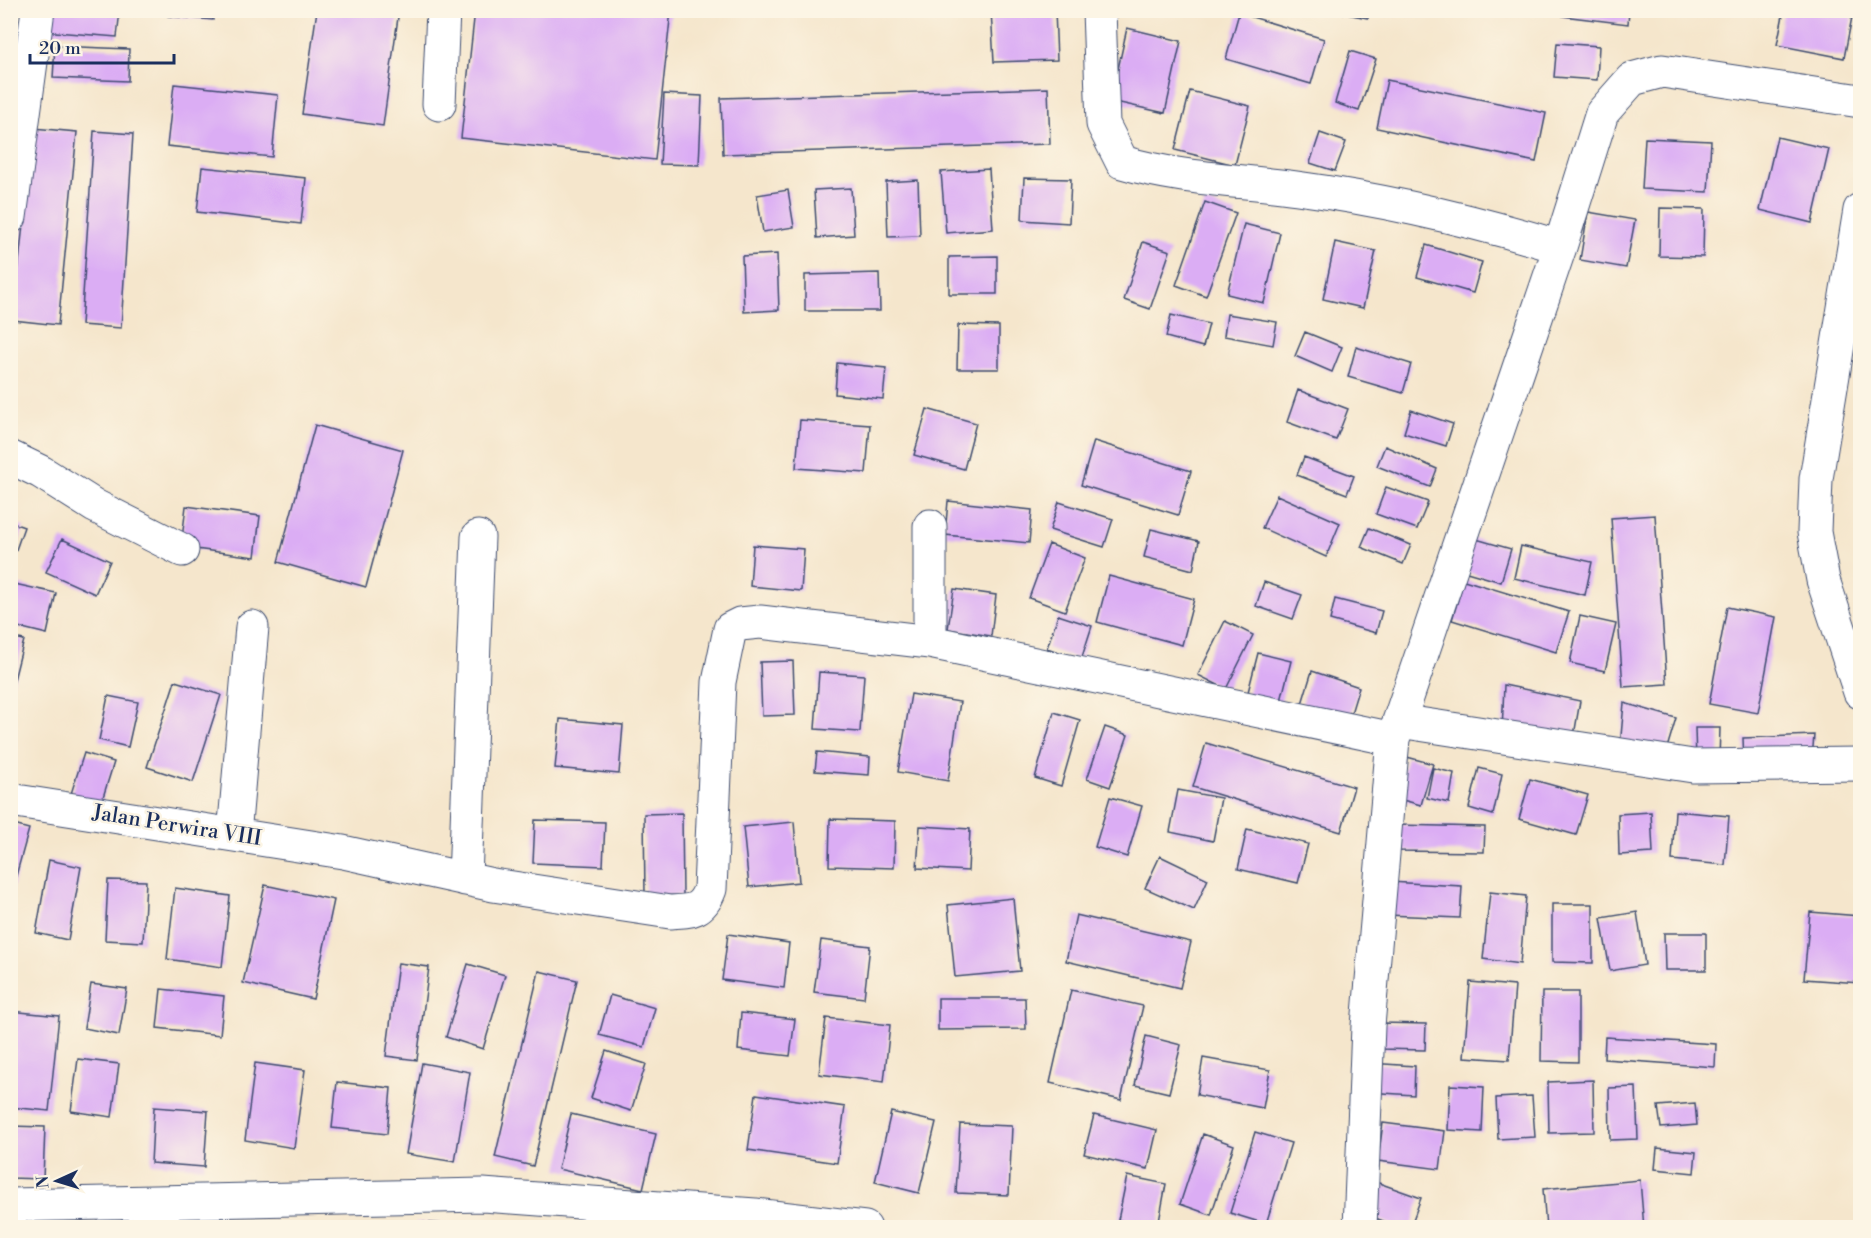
<svg xmlns="http://www.w3.org/2000/svg" width="1871" height="1238" viewBox="0 0 1871 1238" font-family="'Libre Bodoni',serif">
  <style>
    .building { fill: #dbadf4 }
    .lines { fill: none; stroke-linecap: round; stroke-linejoin: round }
    .minor-casing { stroke: #3c4a6e; stroke-width: 35 }
    .minor { stroke: #fff; stroke-width: 33 }
    .labels { text-anchor: middle; dominant-baseline: central; stroke-width: 5; stroke-linejoin: round; paint-order: stroke }
    .street-label { font-size: 21px; fill: #1b2f5e; stroke: #fcf5e5 }
  </style>
  <rect width="100%" height="100%" fill="#fcf5e5"/>
  <filter id="ink" filterUnits="userSpaceOnUse"><feTurbulence type="fractalNoise" baseFrequency=".0167" numOctaves="2"/><feDisplacementMap in="SourceGraphic" scale="12" xChannelSelector="R" yChannelSelector="G"/><feConvolveMatrix kernelMatrix="1 2 1 2 8 2 1 2 1" color-interpolation-filters="sRGB"/></filter>
  <filter id="wash" filterUnits="userSpaceOnUse"><feTurbulence type="fractalNoise" baseFrequency=".008" numOctaves="4" result="noise"/><feDisplacementMap in="SourceGraphic" scale="24" xChannelSelector="R" yChannelSelector="G"/><feGaussianBlur stdDeviation="1.35" result="paint"/><feColorMatrix in="noise" values="0 0 0 0 0 0 0 0 0 0 0 0 0 0 0 0 0 1.4 0 .05"/><feComposite in="paint" operator="in"/></filter>
  <g filter="url(#wash)">
    <rect width="100%" height="100%" fill="#f5e6cc"/>
    <g id="blocks">
      <path class="building" d="M44,10H120L117,37L43,31Z
        M168,10H214L213,20L168,16Z
        M317,10H399L383,126L302,114Z
        M475,10H671L655,160L461,138Z
        M903,10H946V15L903,12Z
        M991,10H1055L1057,60L994,62Z
        M1326,10H1369L1368,18Z
        M1563,10H1629L1628,24L1563,16Z
        M1784,10H1819L1852,17L1844,58L1777,45Z
        M1239,13L1324,39L1311,84L1226,59Z
        M1127,28L1181,41L1165,113L1111,101Z
        M1557,43L1599,46L1597,80L1554,77Z
        M55,46L129,49L128,81L53,78Z
        M1350,51L1376,59L1359,111L1335,103Z
        M1387,80L1546,113L1536,162L1377,128Z
        M174,84L278,95L272,157L167,146Z
        M1048,88L1050,144L723,154L721,98Z
        M1190,91L1250,106L1235,165L1175,150Z
        M664,94L702,96L699,165L660,164Z
        M33,128L77,132L58,325L13,320Z
        M94,131L133,134L121,328L81,325Z
        M1320,133L1346,142L1335,171L1310,163Z
        M1777,137L1829,149L1812,223L1760,210Z
        M1645,138L1711,141L1708,192L1642,189Z
        M202,167L306,178L301,224L197,212Z
        M989,169L993,229L946,233L941,172Z
        M1024,178L1071,179L1069,223L1022,220Z
        M918,180L920,236L888,237L886,182Z
        M851,188L854,235L817,238L814,190Z
        M788,190L794,227L763,232L757,195Z
        M1205,202L1236,213L1206,296L1176,285Z
        M1660,208L1704,209L1703,257L1659,256Z
        M1588,212L1635,220L1626,268L1580,260Z
        M1244,224L1280,233L1264,303L1227,294Z
        M1143,242L1170,251L1150,309L1124,300Z
        M1335,242L1376,251L1363,308L1323,299Z
        M1426,245L1482,262L1473,293L1417,277Z
        M777,254L779,310L744,312L742,256Z
        M997,256V294H949V257Z
        M879,273L880,311H805V275Z
        M1227,314L1277,322L1273,345L1224,336Z
        M1171,315L1209,324L1203,347L1166,337Z
        M958,325L999,326V369H957Z
        M1305,332L1342,347L1332,372L1295,356Z
        M1356,347L1411,364L1403,393L1348,377Z
        M837,363L886,368L883,399L835,394Z
        M1298,390L1348,409L1336,440L1287,422Z
        M927,409L976,423L964,469L914,455Z
        M1411,410L1453,424L1446,446L1404,433Z
        M800,420L870,425L866,473L796,468Z
        M315,425L403,450L366,587L278,562Z
        M1094,441L1191,471L1178,515L1081,485Z
        M1385,446L1437,469L1430,487L1377,466Z
        M1304,457L1354,476L1347,494L1297,475Z
        M1386,487L1428,502L1417,529L1376,514Z
        M1277,495L1340,523L1326,557L1262,528Z
        M948,501L1032,510L1029,543L945,535Z
        M1059,502L1113,519L1104,547L1050,530Z
        M186,506L260,516L255,557L181,547Z
        M1655,515L1667,684L1623,687L1611,518Z
        M10,522L24,527L11,564H10Z
        M1369,528L1411,545L1403,564L1361,547Z
        M1151,529L1199,541L1193,570L1144,557Z
        M1469,537L1511,549L1501,582L1460,570Z
        M62,539L110,561L95,594L46,572Z
        M1049,544L1085,558L1065,611L1029,598Z
        M753,545L804,549L801,591L750,586Z
        M1521,546L1592,562L1585,595L1514,578Z
        M1109,576L1194,599L1182,645L1097,622Z
        M1464,580L1569,612L1556,652L1452,620Z
        M1264,582L1302,595L1293,619L1256,606Z
        M10,583L56,593L47,634L10,625Z
        M954,589L996,595L991,636L948,629Z
        M1335,599L1382,611L1376,633L1330,620Z
        M1727,607L1776,617L1758,713L1709,704Z
        M1058,615L1092,626L1081,660L1047,648Z
        M1580,616L1616,624L1605,671L1570,663Z
        M1225,621L1253,635L1226,689L1198,675Z
        M10,637L24,640L13,684H10Z
        M1258,653L1291,661L1280,705L1247,696Z
        M793,661L795,715L762,716L760,662Z
        M1312,671L1359,687L1348,723L1301,707Z
        M819,672L864,675L860,732L815,729Z
        M175,681L221,695L193,782L147,767Z
        M1504,685L1580,701L1572,747L1502,732Z
        M911,694L960,702L948,781L898,772Z
        M108,696L138,702L128,747L99,740Z
        M1624,703L1676,718L1664,758L1620,747Z
        M1054,712L1080,720L1061,786L1035,778Z
        M560,719L623,725L619,774L555,768Z
        M1105,727L1128,735L1110,787L1087,779Z
        M1695,728H1720L1719,760L1696,761Z
        M1814,735L1812,759L1744,762L1743,738Z
        M1206,743L1354,787L1341,832L1193,787Z
        M817,752L870,757L869,775L815,771Z
        M84,753L114,762L99,810L69,800Z
        M1407,757L1433,764L1421,805L1395,798Z
        M1433,768L1454,773L1449,803L1427,798Z
        M1479,768L1502,774L1493,815L1469,808Z
        M1530,779L1588,795L1576,835L1519,819Z
        M1178,790L1221,798L1213,841L1170,832Z
        M1110,797L1142,806L1127,857L1095,847Z
        M1675,811L1729,816L1725,865L1672,860Z
        M1651,812L1653,853L1619,855L1618,814Z
        M682,813L683,895L645,896L644,814Z
        M830,819L895,821L894,868L829,866Z
        M535,820L605,822L603,866L533,863Z
        M794,822L799,882L749,887L743,827Z
        M10,824L29,829L11,894H10Z
        M1396,825L1485,827L1484,852L1395,851Z
        M920,826L970,829L968,871L917,868Z
        M1247,829L1308,844L1298,883L1238,869Z
        M1160,856L1208,879L1194,910L1145,888Z
        M49,860L81,867L68,940L36,933Z
        M108,880L146,881L143,942L105,940Z
        M1389,882L1462,886L1460,918L1387,915Z
        M265,885L334,900L313,999L243,983Z
        M175,888L230,896L222,967L167,959Z
        M1490,892L1526,896L1520,964L1483,959Z
        M1013,898L1020,971L955,977L948,905Z
        M1552,904H1593V963L1552,962Z
        M1637,912L1645,965L1610,971L1601,918Z
        M1810,912L1860,916V983L1804,979Z
        M1076,915L1191,942L1180,988L1066,961Z
        M1664,933H1706V970H1665Z
        M728,934L789,943L784,988L722,980Z
        M821,940L870,946L864,998L814,992Z
        M398,963L429,967L417,1060L386,1056Z
        M468,964L505,975L483,1049L446,1037Z
        M539,971L577,980L533,1166L495,1157Z
        M1470,982L1515,986L1509,1060L1464,1057Z
        M91,984L127,989L119,1035L84,1028Z
        M161,989L224,996L220,1035L157,1028Z
        M1071,990L1143,1006L1121,1100L1050,1083Z
        M1542,992H1578V1062L1541,1061Z
        M610,995L655,1008L644,1047L599,1035Z
        M938,998H1025L1026,1029L938,1030Z
        M10,1011L59,1016L49,1111L10,1107Z
        M741,1013L795,1019L790,1056L738,1050Z
        M826,1018L890,1025L884,1082L819,1074Z
        M1381,1023L1426,1024L1425,1050L1380,1049Z
        M1146,1036L1181,1045L1169,1093L1135,1085Z
        M1605,1037L1716,1044L1715,1067L1604,1059Z
        M606,1051L646,1064L631,1111L591,1098Z
        M1203,1058L1270,1070L1263,1108L1197,1095Z
        M78,1059L119,1064L112,1117L71,1111Z
        M255,1063L305,1070L294,1148L245,1140Z
        M422,1063L470,1072L455,1162L406,1154Z
        M1369,1063L1415,1066L1414,1095L1367,1092Z
        M1593,1080L1594,1132L1549,1133L1548,1082Z
        M337,1082L391,1088L387,1134L332,1128Z
        M1450,1085L1484,1087L1482,1132L1448,1130Z
        M1636,1087L1638,1139L1610,1140L1609,1088Z
        M756,1094L845,1107L837,1163L748,1150Z
        M1532,1096L1535,1137L1498,1139L1496,1098Z
        M1695,1103L1697,1125L1661,1128L1658,1106Z
        M154,1107L208,1111L204,1167L151,1163Z
        M891,1112L936,1122L919,1193L875,1182Z
        M571,1114L656,1134L643,1189L558,1169Z
        M1094,1115L1157,1130L1148,1169L1084,1154Z
        M1383,1123L1445,1131L1440,1169L1378,1161Z
        M960,1124L1012,1126L1009,1195L956,1193Z
        M10,1126L45,1127L43,1179L10,1178Z
        M1255,1132L1291,1143L1266,1224L1230,1213Z
        M1203,1134L1234,1145L1211,1215L1180,1204Z
        M1657,1148L1696,1152L1694,1173L1655,1169Z
        M1127,1176L1166,1184L1158,1227L1118,1220Z
        M1640,1180L1644,1228H1546L1543,1189Z
        M1376,1182L1421,1198L1410,1228H1401L1365,1214Z
        M134,1221V1228H99V1224Z
        M416,1222L445,1224V1228H416Z"/>
    </g>
  </g>
  <g filter="url(#ink)">
    <use href="#blocks" fill-opacity="0" stroke="#3c4a6e" stroke-width="1.5"/>
    <g class="lines">
      <defs>
        <path id="minor" d="M1099,10L1103,124L1122,162C1179,179 1239,180 1297,188C1386,200 1475,221 1560,247
          M439,104L443,10
          M1860,210L1816,479L1814,532L1823,580L1860,692
          M10,217L38,10
          M10,457L41,472L95,506L182,550
          M930,526V642
          M1399,721L1693,766L1860,764
          M10,800L343,852L493,885L670,912C692,911 702,911 710,889L719,682L730,629L740,624L760,622L930,642L1393,739
          M234,835L252,627
          M465,879L478,537
          M10,1205L483,1195L755,1215L865,1228
          M1360,1228L1368,1026L1393,739L1560,247L1602,113L1632,79L1662,71L1860,101"/>
      </defs>
      <use href="#minor" class="minor-casing"/>
      <use href="#minor" class="minor"/>
    </g>
  </g>
  <g class="labels">
    <g class="street-label">
      <text transform="translate(177 826) rotate(9)">Jalan Perwira VIII</text>
    </g>
  </g>
  <rect width="1871" height="1238" fill="none" stroke="#fcf5e5" stroke-width="36"/>
  <g transform="translate(57 1181) rotate(266)" stroke="#fcf5e5" stroke-width="4.5" paint-order="stroke">
  <path d="M0-4.5L10 22L0 15L-10 22Z" fill="#1b2f5e"/>
  <text y="-9" font-size="16" font-weight="bold" text-anchor="middle" fill="#1b2f5e">N</text>
  </g>
  <path d="M30 54v9h144v-9" fill="none" stroke="#1b2f5e" stroke-width="3"/>
  <text x="39" y="54" font-size="18" fill="#1b2f5e" stroke="#fcf5e5" stroke-width="4.5" paint-order="stroke">20 m</text>
</svg>
